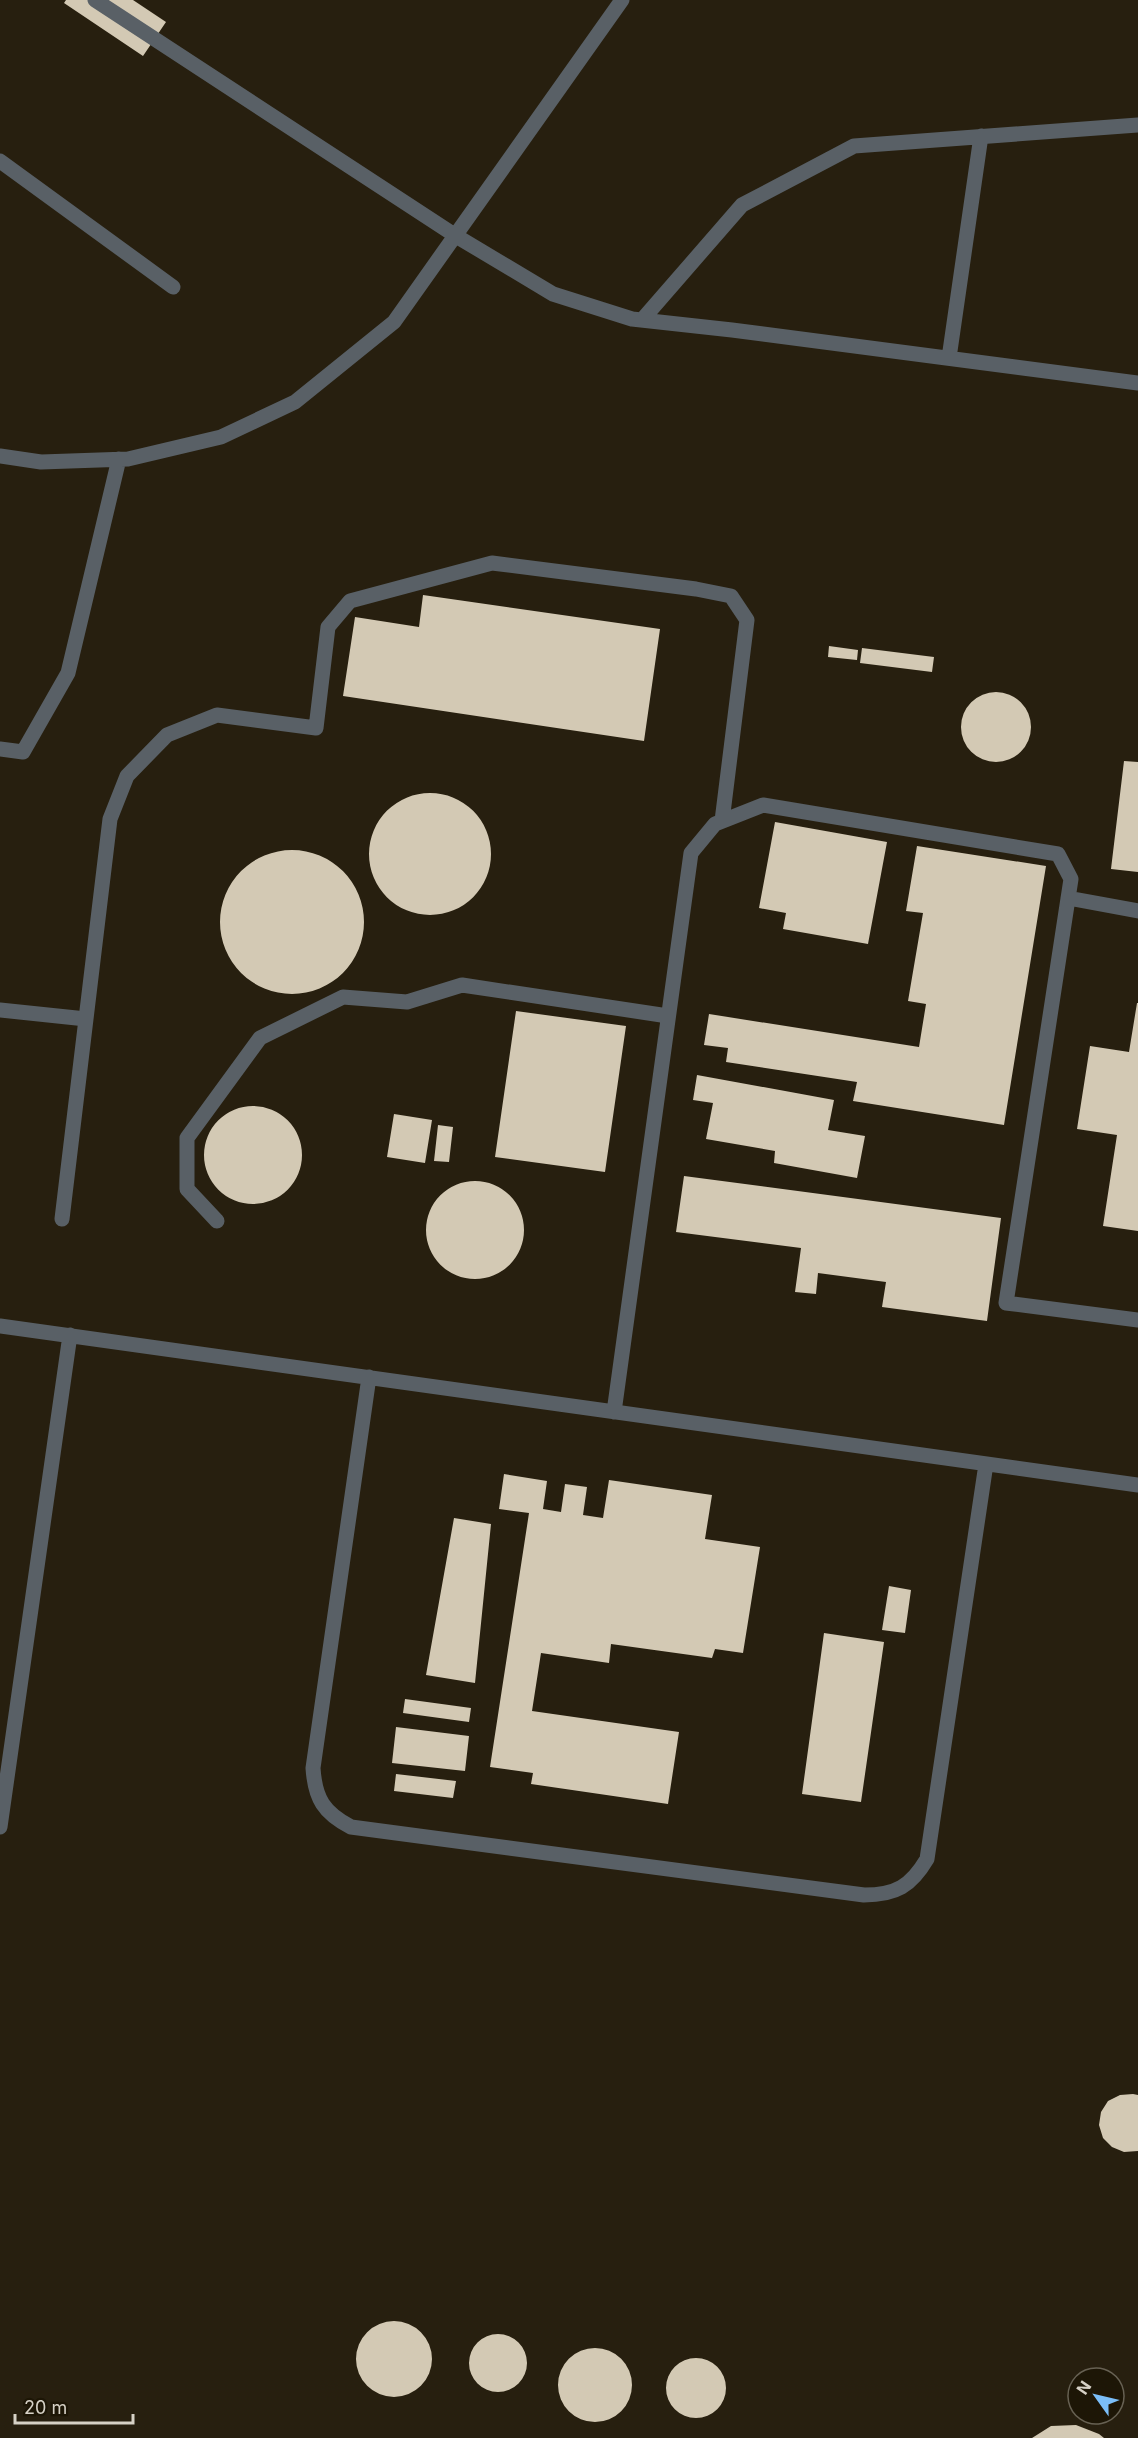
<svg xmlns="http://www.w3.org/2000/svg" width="1138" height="2438" viewBox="0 0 1138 2438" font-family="Inter,sans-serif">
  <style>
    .building { fill: #d3c9b4 }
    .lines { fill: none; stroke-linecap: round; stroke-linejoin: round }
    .lane { stroke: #596066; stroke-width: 15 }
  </style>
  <rect width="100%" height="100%" fill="#271f0f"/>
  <path class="building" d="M66,0H133L166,22L143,56L64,3Z
    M423,595L660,629L644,741L343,696L355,617L419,627Z
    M829,646L858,650L857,660L828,657Z
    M862,648L934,657L932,672L860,663Z
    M961 727a35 35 0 1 1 70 0a35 35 0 1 1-70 0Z
    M1124,761L1138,762V872L1111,869Z
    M369 854a61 61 0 1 1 122 0a61 61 0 1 1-122 0Z
    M775,822L887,842L868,944L783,929L786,913L759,908Z
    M917,846L1046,866L1004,1125L853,1101L857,1082L726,1062L728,1048L704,1045L709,1014L919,1047L926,1004L908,1001L923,913L906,911Z
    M220 922a72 72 0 1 1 144 0a72 72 0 1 1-144 0Z
    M1137,1003H1138V1231L1103,1226L1117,1135L1077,1129L1090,1046L1129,1052Z
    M516,1011L626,1026L605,1172L495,1157Z
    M697,1075L834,1100L828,1130L865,1136L857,1178L774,1163L775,1151L706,1139L713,1103L693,1100Z
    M204 1155a49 49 0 1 1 98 0a49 49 0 1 1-98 0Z
    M394,1114L432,1120L425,1163L387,1157Z
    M438,1125L453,1127L449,1162L434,1161Z
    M684,1176L1001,1218L987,1321L882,1307L886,1282L818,1273L816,1294L795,1292L801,1248L676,1232Z
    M426 1230a49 49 0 1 1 98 0a49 49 0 1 1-98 0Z
    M504,1474L547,1481L543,1509L561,1512L565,1484L587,1487L583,1515L603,1518L609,1480L712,1495L705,1539L760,1547L743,1653L715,1649L712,1658L611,1644L609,1663L541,1653L532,1711L679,1732L668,1804L531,1784L533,1773L490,1767L529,1513L499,1509Z
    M454,1518L491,1524L475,1683L426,1675Z
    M889,1586L911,1590L905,1633L882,1630Z
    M824,1633L884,1642L861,1802L802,1794Z
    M405,1699L471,1708L469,1722L403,1713Z
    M396,1727L469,1736L465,1771L392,1763Z
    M396,1774L456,1781L453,1798L394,1791Z
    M1133,2094L1138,2095V2151L1124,2152L1112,2147L1103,2138L1099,2125L1101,2112L1108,2101L1120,2095Z
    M356 2359a38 38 0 1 1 76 0a38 38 0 1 1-76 0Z
    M469 2363a29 29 0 1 1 58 0a29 29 0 1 1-58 0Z
    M558 2385a37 37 0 1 1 74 0a37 37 0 1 1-74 0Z
    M666 2388a30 30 0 1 1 60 0a30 30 0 1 1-60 0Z
    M1076,2425L1099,2434L1104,2438H1032L1051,2426Z"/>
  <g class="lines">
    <path class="lane" d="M95,0L456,236L553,294L632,319L732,330L1138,383
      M0,161L173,287
      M642,320L742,205L854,146L1138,125
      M949,358L981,136
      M0,456L41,462L128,459L221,437L295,402L394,322L622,0
      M0,749L23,752L68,673L119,459
      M1068,898L1138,911
      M0,1010L86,1019
      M62,1219L110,819L127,776L167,735L217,715L316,728L328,627L350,601L492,563L696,589L731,596L747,620L722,821
      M217,1221L187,1189V1138L260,1038L343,997L407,1002L462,985L668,1016
      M0,1326L1138,1485
      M369,1377L313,1768C315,1799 324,1813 351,1827L864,1895C896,1895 911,1886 927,1859L986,1464
      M614,1412L691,853L715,824L763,805L1058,854L1071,879L1006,1303L1138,1320
      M0,1827L70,1335"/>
  </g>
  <g transform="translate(1096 2396) rotate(304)"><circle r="28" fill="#1d1606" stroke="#676153" stroke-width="1.5"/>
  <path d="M0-4.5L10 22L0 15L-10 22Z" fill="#7bbef8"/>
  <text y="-9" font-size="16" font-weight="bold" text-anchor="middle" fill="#d6d1c6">N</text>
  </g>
  <path d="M15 2414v9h118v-9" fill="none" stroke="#d6d1c6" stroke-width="3"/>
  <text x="24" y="2414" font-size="18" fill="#d6d1c6" stroke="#1d1606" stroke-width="4.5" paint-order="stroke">20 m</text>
</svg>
